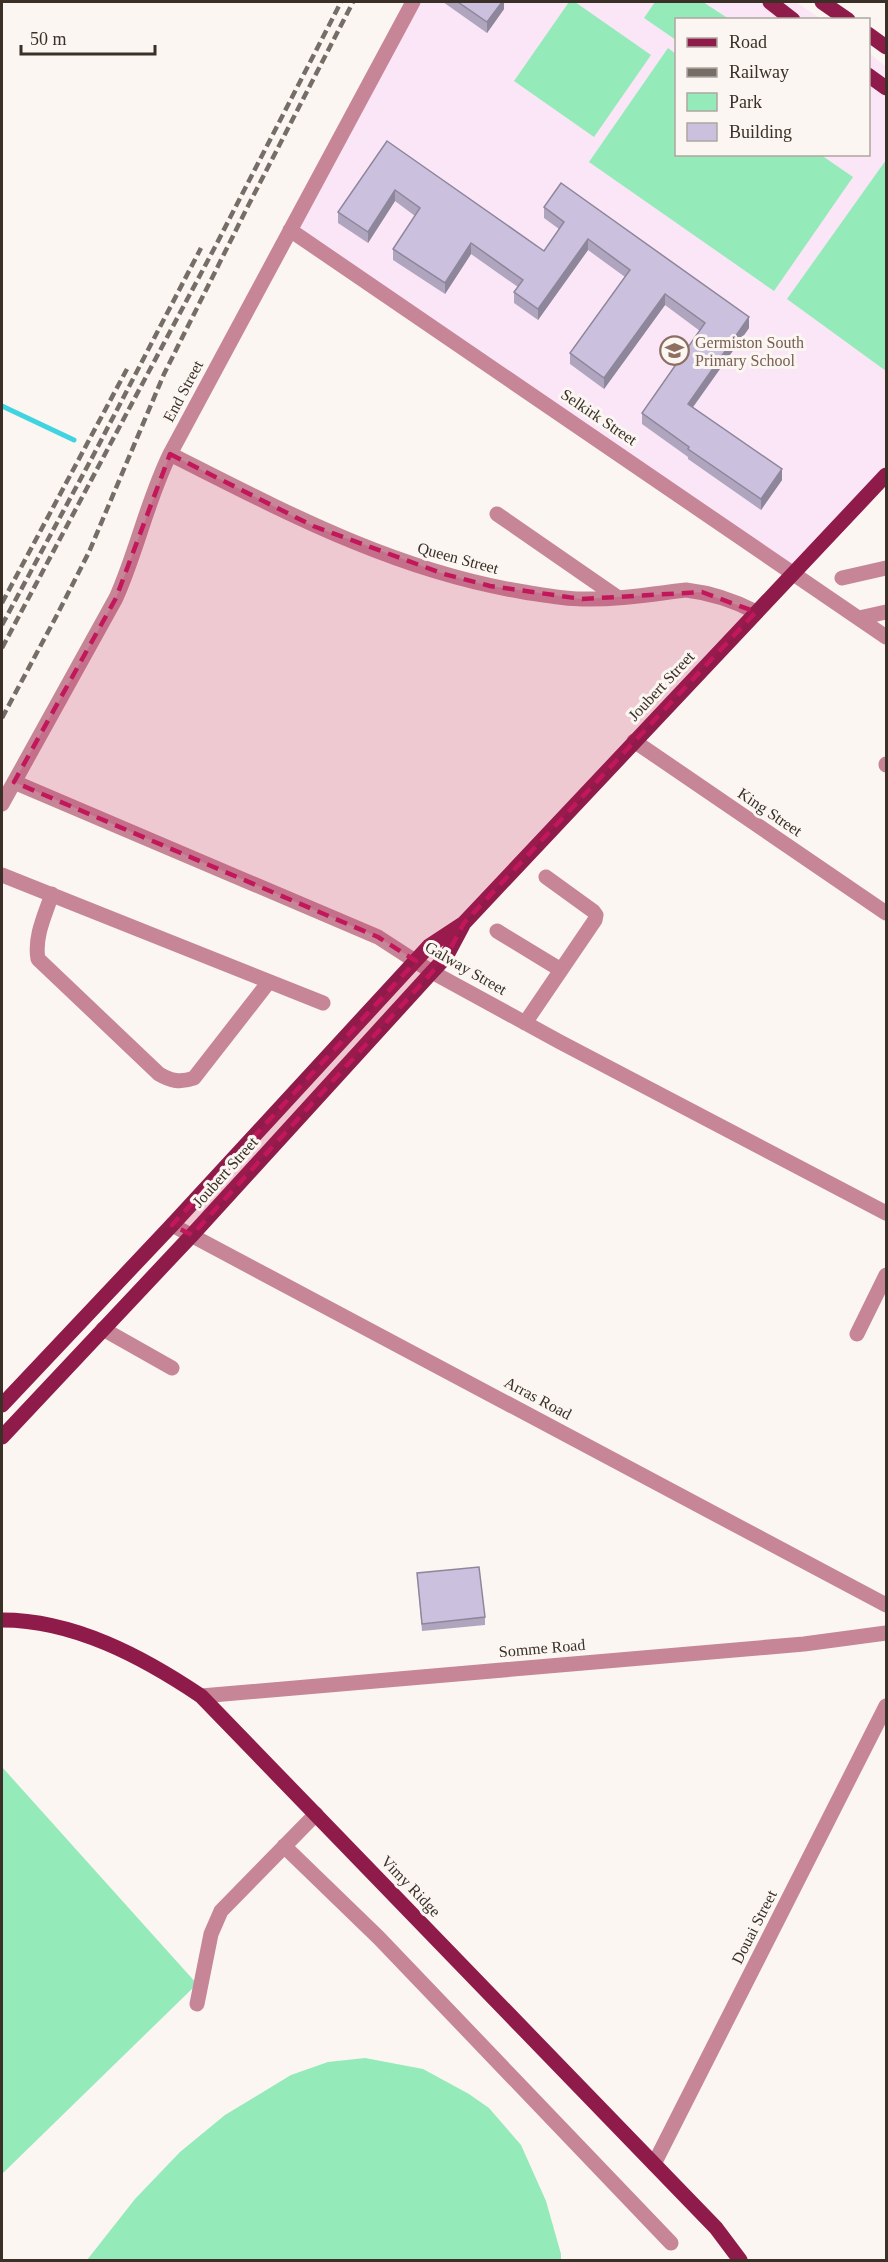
<svg xmlns="http://www.w3.org/2000/svg" width="888" height="2262" viewBox="0 0 888 2262" font-family="Georgia,serif">
  <style>
    .education { fill: #fae6f6 }
    .green { fill: #94eab9 }
    .lines { fill: none; stroke-linecap: round; stroke-linejoin: round }
    .stream { stroke: #41d4e0; stroke-width: 5 }
    .minor { stroke: #c68697; stroke-width: 15 }
    .major { stroke: #8f1b4a; stroke-width: 15 }
    .rail { stroke: #766e66; stroke-width: 4.5; stroke-dasharray: 9 4.5; stroke-linecap: butt }
    .wall { fill: #afa5be }
    .shaded-wall { fill: #8e869b }
    .building { fill: #cbc0dd; stroke: #8e869b; stroke-width: 1.5 }
    .marked { fill: #c2185b; fill-opacity: 0.2; stroke: #c2185b; stroke-width: 4.5; stroke-dasharray: 12 8; stroke-linejoin: round }
    .labels { text-anchor: middle; dominant-baseline: central; stroke-width: 6; stroke-linejoin: round; paint-order: stroke }
    .education-label { font-size: 16px; fill: #785e54; stroke: #fbf6f1; text-anchor: start }
    .street-label { font-size: 16px; fill: #3a3027; stroke: #fbf6f1 }
  </style>
  <rect width="100%" height="100%" fill="#fbf6f1"/>
  <path class="education" d="M416,2H796L821,19L676,20V154H868L869,53L886,67V470L786,576L290,233Z"/>
  <path class="green" d="M569,2H575L651,55L594,137L514,81Z
    M655,2H703L729,19L676,20V40L644,18Z
    M668,48L676,54V154L821,155L853,177L774,291L589,162Z
    M886,160V371L787,299Z
    M2,1767L197,1984L2,2174Z
    M365,2058L423,2069L469,2094L489,2108L521,2145L546,2201L561,2254V2260H87L135,2199L180,2152L225,2115L291,2075L328,2062Z"/>
  <g class="lines">
    <path class="stream" d="M2,406L74,440"/>
    <path class="minor" d="M290,230L886,637
      M170,454C285,512 395,571 524,592C543,595 563,599 582,599C617,600 652,594 686,590C712,593 733,600 756,612
      M497,514L617,597
      M842,578L886,568
      M859,618L886,612
      M634,741L886,913
      M886,765V764
      M14,782L378,937L432,972L560,1042L886,1213
      M2,804L116,598C137,551 147,501 170,454L413,2
      M2,875L323,1003
      M52,894C45,915 34,937 38,959L159,1074C171,1081 180,1083 194,1078L268,983
      M497,931L561,970
      M525,1023L595,920L596,915L593,911L546,877
      M172,1225L886,1605
      M103,1329L172,1368
      M857,1334L886,1275
      M201,1696L804,1644L886,1633
      M284,1846L379,1938L671,2243
      M197,2004L211,1934L221,1911L316,1814
      M654,2164L886,1706"/>
    <path class="major" d="M770,2L793,20
      M822,2L848,20
      M868,34L886,47
      M868,75L886,88
      M2,1405L172,1225L429,946L464,923L886,475
      M2,1437L192,1235L432,972L446,957L463,925
      M2,1620C74,1620 143,1657 201,1696L716,2228L740,2260"/>
    <path class="rail" d="M2,603L127,369
      M2,625L94,454L201,248
      M2,648L215,247L341,2
      M2,718L57,615L89,552L164,374L247,208L353,2"/>
  </g>
  <path class="wall" d="M443,2H504V9L487,33Z
    M387,141L544,251L559,229L544,218V207L749,328L693,407L782,480L761,510L688,459V457L642,424V413L700,331L665,305L604,389L570,364V353L625,277L588,250L538,320L514,303V292L518,287L471,254L445,294L393,260V249L415,216L395,201L368,243L338,223V212Z
    M417,1573L485,1617V1625L422,1631Z"/>
  <path class="shaded-wall" d="M502,2H504V9L487,33V22Z
    M395,190V201L368,243V232Z
    M588,239V250L538,320V309Z
    M471,243V254L445,294V283Z
    M665,294V305L604,389V378Z
    M749,317V328L688,414V404Z
    M782,469V480L761,510V499Z"/>
  <path class="building" d="M458,2H502L487,22Z
    M387,141L544,251L564,222L544,207L561,183L749,317L688,404L782,469L761,499L688,449L689,447L642,413L705,323L665,294L604,378L570,353L630,270L588,239L538,309L514,292L523,280L471,243L445,283L393,249L420,208L395,190L368,232L338,212Z
    M479,1567L485,1617L422,1624L417,1573Z"/>
  <path class="marked" d="M170,454L313,526L444,574L490,586L582,599L702,592L756,612L464,923L446,957L192,1235L172,1225L416,961L378,937L14,782L116,598Z"/>
  <defs>
    <symbol id="school-ring" viewBox="-11 -11 22 22"><circle r="9.5" fill="#fbf6f1" stroke="#8d6e63" stroke-width="1.5"/><path d="M0-5L7-2L0 1L-7-2ZM-4 1L0 2.5L4 1V4Q0 6-4 4Z" fill="#8d6e63"/></symbol>
  </defs>
  <g fill-rule="evenodd">
    <use href="#school-ring" x="658" y="334" width="33" height="33"/>
  </g>
  <g class="labels">
    <g class="education-label">
      <text x="695" y="342">Germiston South<tspan x="695" dy="18">Primary School</tspan></text>
    </g>
    <g class="street-label">
      <text transform="translate(183 391) rotate(-62)">End Street</text>
      <text transform="translate(599 417) rotate(34)">Selkirk Street</text>
      <text transform="translate(458 558) rotate(15)">Queen Street</text>
      <text transform="translate(661 686) rotate(-47)">Joubert Street</text>
      <text transform="translate(770 812) rotate(34)">King Street</text>
      <text transform="translate(466 968) rotate(30)">Galway Street</text>
      <text transform="translate(225 1172) rotate(-48)">Joubert Street</text>
      <text transform="translate(538 1398) rotate(28)">Arras Road</text>
      <text transform="translate(542 1648) rotate(-5)">Somme Road</text>
      <text transform="translate(411 1886) rotate(46)">Vimy Ridge</text>
      <text transform="translate(754 1927) rotate(-63)">Douai Street</text>
    </g>
  </g>
  <rect width="888" height="2262" fill="none" stroke="#3a3027" stroke-width="6"/>
  <rect x="675" y="18" width="195" height="138" fill="#fbf6f1" stroke="#aea7a0" stroke-width="1.5"/>
  <rect x="687" y="38" width="30" height="9" fill="#8f1b4a" stroke="#aea7a0" stroke-width="1.5"/>
  <text x="729" y="48" font-size="18" fill="#3a3027">Road</text>
  <rect x="687" y="68" width="30" height="9" fill="#766e66" stroke="#aea7a0" stroke-width="1.5"/>
  <text x="729" y="78" font-size="18" fill="#3a3027">Railway</text>
  <rect x="687" y="93" width="30" height="18" fill="#94eab9" stroke="#aea7a0" stroke-width="1.5"/>
  <text x="729" y="108" font-size="18" fill="#3a3027">Park</text>
  <rect x="687" y="123" width="30" height="18" fill="#cbc0dd" stroke="#aea7a0" stroke-width="1.5"/>
  <text x="729" y="138" font-size="18" fill="#3a3027">Building</text>
  <path d="M21 45v9h134v-9" fill="none" stroke="#3a3027" stroke-width="3"/>
  <text x="30" y="45" font-size="18" fill="#3a3027" stroke="#fbf6f1" stroke-width="4.5" paint-order="stroke">50 m</text>
</svg>
